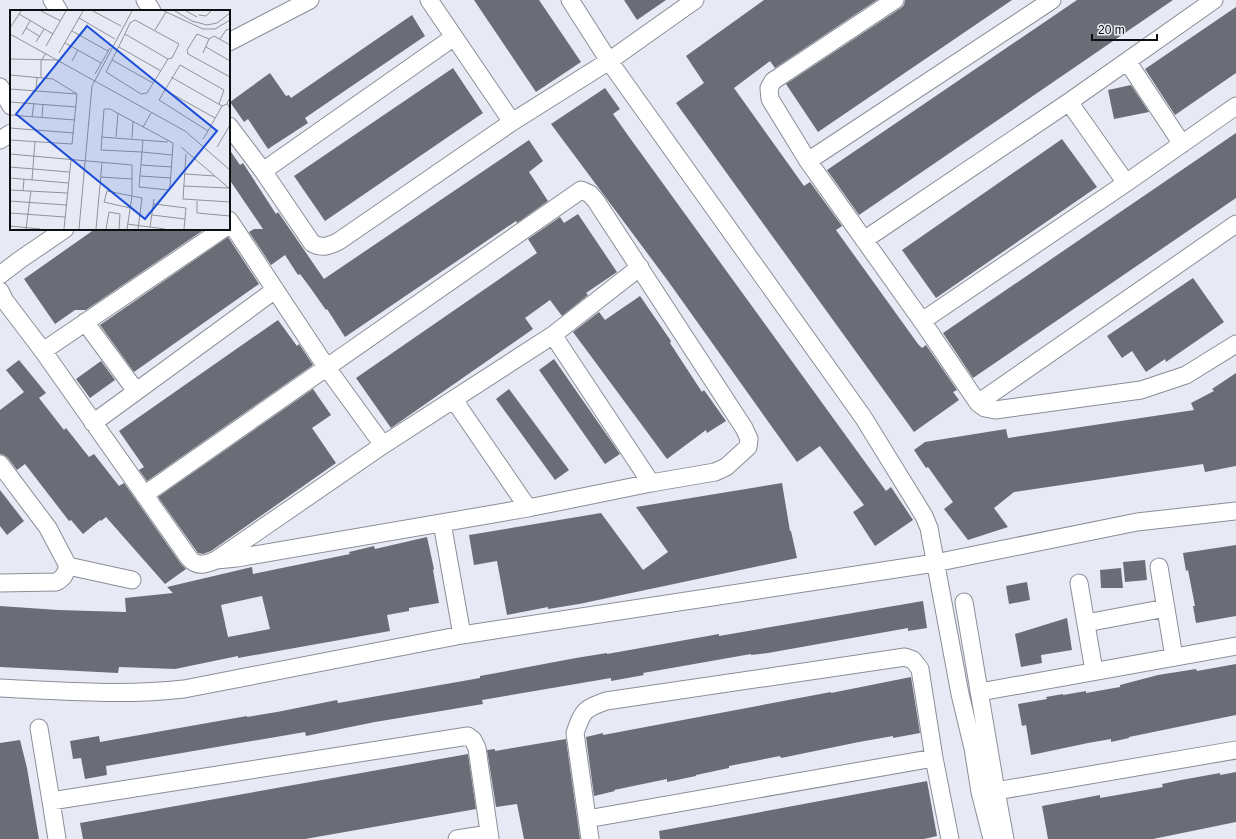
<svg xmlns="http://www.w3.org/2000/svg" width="1236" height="839" viewBox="0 0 1236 839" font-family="Arial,sans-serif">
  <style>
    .building { fill: #6a6d76; fill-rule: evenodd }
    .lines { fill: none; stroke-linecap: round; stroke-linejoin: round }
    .street-casing { stroke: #8a8e97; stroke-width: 19 }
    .street { stroke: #fff; stroke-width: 17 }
    .inset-road { fill: none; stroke: #90929a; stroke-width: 1 }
    .view { fill: #1d4ed8; fill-opacity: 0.15; stroke: #1d4ed8; stroke-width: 2 }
    .inset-edge { fill: none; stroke: #0d0e12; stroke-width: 2 }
  </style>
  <rect width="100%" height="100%" fill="#e7eaf4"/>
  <path class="building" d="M474,0H539L581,62L536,92Z
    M624,0H666L637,20Z
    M764,0H877L775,68L770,61L734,88L804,186L810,182L842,226L836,230L918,344L922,348L926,345L957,390L953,392L959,400L914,432L676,103L704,83L686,56Z
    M905,0H1012L818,132L786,84L901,8L904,5Z
    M1077,0H1173L859,215L827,170Z
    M1236,7V73L1175,115L1145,69Z
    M412,15L425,36L305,118L308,123L268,149L248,119L244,122L230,102L270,73L286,96L289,95L291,98Z
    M453,68L483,113L325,221L294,176Z
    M1131,85L1149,112L1114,119L1108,90Z
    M605,88L620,109L613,114L627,134L886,491L891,487L913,520L875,546L853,512L864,505L820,446L797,462L668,281L551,124Z
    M1236,133V198L973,378L943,333Z
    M1062,139L1097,187L936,298L902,250Z
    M529,140L543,161L529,172L548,201L517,223L516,221L345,337L327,309L326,310L309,286L300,274L298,275L285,255L271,265L249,232L254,229H263L229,179V149L240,165L243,163L276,214L278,212L324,279Z
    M578,214L617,272L586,293L588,295L562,316L550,300L525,318L533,329L391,428L356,378L537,253L528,239L560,217L564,223Z
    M95,229H205L86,310H75L55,324L24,279Z
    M228,237L259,284L134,372L100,325Z
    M1193,278L1224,322L1166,362L1165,359L1146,372L1132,351L1122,358L1107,336Z
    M640,296L671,341L670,343L702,392L704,390L726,421L707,433L706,430L667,459L573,332L599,312L605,320Z
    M278,320L297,346L299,344L313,365L147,481L139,470L144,467L119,431Z
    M554,359L620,454L605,464L539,370Z
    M19,360L46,393L39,398L64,430L66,428L89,457L94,454L119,486L124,483L181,564L186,569L165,584L106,517L101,521L100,520L83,534L71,520L69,521L25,464L17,470L8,458L4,455L0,454V410L24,392L6,370Z
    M101,361L115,380L90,398L76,379Z
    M1236,373V466L1205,472L1203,464L1014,492L994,508L1008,527L968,540L944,509L953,502L928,467L926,468L914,450L925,442L1006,429L1008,438L1194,410L1191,403L1214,391L1212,389Z
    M313,389L331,415L312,428L336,463L211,551L203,554L198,553L158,497Z
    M509,389L569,470L555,480L496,399Z
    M782,483L790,531H791L797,558L579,604L548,609V607L507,615L497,561L474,565L469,535L601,513L643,570L668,552L636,507Z
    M0,490L24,521L7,535L0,526Z
    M427,537L434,569L433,570L439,603L409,608V611L387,615L390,631L238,658V656L175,669L119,667L118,673L0,667V606L58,610L126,612L125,598L173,593L167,587L252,567L253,574L350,554L349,552L374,546L375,549ZM262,596L270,629L228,637L221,605Z
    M1236,545V616L1196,623L1193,606H1195L1188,570L1186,571L1183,553Z
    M1145,560L1147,580L1125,582L1123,562Z
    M1121,568L1123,588H1101L1100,570Z
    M1027,582L1030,600L1009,604L1006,586Z
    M923,601L927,628L908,631V628L768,653L751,655V654L643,673L644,675L611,681V678L482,700L483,704L375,722L306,736L305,732L106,766L107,775L85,779L81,758L73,759L70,741L99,736L100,742L247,716V717L277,712L337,700L338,703L480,678V676L576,658L607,653V654L719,634V636Z
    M1067,618L1072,650L1041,655L1042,663L1021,667L1015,634Z
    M1236,664V715L1129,737V738L1111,742V739L1088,743L1031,755L1026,725L1022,726L1018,704L1047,699L1046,697L1063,694V695L1086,691V693L1120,687V685L1158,675L1196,669L1197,671Z
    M911,677L920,733L893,738V736L859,742L781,758L780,756L729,766V768L696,775V776L667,782V779L614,790L615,791L594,796L586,737L603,733V735L831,692V693Z
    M566,739L580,839H524L517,804L496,807L487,750L495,749V751Z
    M20,740L27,768L39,839H0V743Z
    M468,754L476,809L305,839H83L80,823Z
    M1236,772V822L1153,839H1048L1042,806L1100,795V798L1163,787L1162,784L1181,780L1220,773V775Z
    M927,781L937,836L924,839H660L659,831Z"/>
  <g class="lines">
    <defs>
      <path id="street" d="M52,0L59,11
        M145,0L152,11
        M429,0L512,122
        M570,0L609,61L863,417L924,516L929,528L960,694L973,748L980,792L992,839
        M895,0L773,81L769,88L770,99L808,161L922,321L978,403L985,408L995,410L1141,390L1186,375L1236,344
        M229,42L310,0
        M1127,61L1182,144
        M0,87L11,106
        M1069,102L1126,183
        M229,126L263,171L312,243C322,249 329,246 339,241L512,122L609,61L695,0
        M0,140L11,133
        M808,161L1052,0
        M263,171L454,37
        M229,220L327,368L383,445
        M864,240L1069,102L1214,0
        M0,275L21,259L65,229
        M0,291L5,301L43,351L189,558C197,568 206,564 216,560L383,445L553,335L640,267
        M922,321L1126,183L1236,106
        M85,322L136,391
        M553,335L651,483
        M43,351L223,229
        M454,400L528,508
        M978,403L1236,224
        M93,423L275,290
        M0,464L48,528L68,566C65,574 64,578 56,582L0,583
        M144,495L581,190L590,194L596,201L744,428L749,439L748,447L726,467L715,472L651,483L528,508L237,558L216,560
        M442,523L462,635
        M68,566L132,580
        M1159,567L1174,657
        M1079,583L1094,671
        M964,602L996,791L1005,839
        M1086,623L1166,608
        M0,688C61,691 124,696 184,689L462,635L935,563L1137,522L1236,511
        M980,692L1236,646
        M39,728L51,801L468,736L473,740L477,748L490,839
        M996,791L1236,750
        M51,801L57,839
        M587,819L934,758
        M457,839L489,834
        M590,839L575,733C583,710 584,709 606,701L905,657L913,660L920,669L934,758L950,839"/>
    </defs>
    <use href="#street" class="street-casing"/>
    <use href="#street" class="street"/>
  </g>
  <g transform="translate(10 10)">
    <rect width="220" height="220" fill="#e7eaf4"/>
    <path class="inset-road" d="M31,1L51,11M83,1L111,16M154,1L193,19H205L220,10M165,1L182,11L197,15L207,13L220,3M176,1L187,7M9,4L43,24M189,5L196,6L201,1M69,8L105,29M125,10L169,34L162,48L158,49L115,24L120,13ZM0,18L11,1M16,18L29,26M145,20L156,2M62,21L98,41M0,24L175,121L220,160M115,24L96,62L131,84L137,83L158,49M12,25L20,11M199,29L187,24L177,40L178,44L220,67M210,29L216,20L220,19M26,32L34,19M55,33L91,53M36,36L56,1M109,37L151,61M196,37L220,51M49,43L73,1M193,43L199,29L204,26L220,35M0,49L48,50M102,50L143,73M62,51L68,40M85,64L100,38M0,65L43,69L67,84M31,67V51L36,43M161,67L212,96L217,94M0,79L67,84M26,80L27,67M155,80L205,108M220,88L217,93L220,99M0,92L66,97M0,105L65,110M22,107L24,93M32,107L33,94M133,117L141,103M0,118L64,123M198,121L212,96M91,127L158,132M106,127L108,103M122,128L123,111M193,129L198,121L149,90L170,55L214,80L209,94M0,130L62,134L67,84M133,130L132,142L129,177L159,180L160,177L163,134V133L100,99H94L91,140L132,142L162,145M171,137L220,179M207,137L220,115M0,144L122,155V185M176,144L173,189L220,192M131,155L162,157M0,157L59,162M175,164L205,166M130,166L161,168M91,167L122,169M0,168L58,173M22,170L25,131M173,176L219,178M0,180L57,183M13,181L14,169M0,191L56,195M187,191V203L220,206M144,194L176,198L174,219M120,198L94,192L97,181L132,188L128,219M0,203L55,207M142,205L175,209M117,214L155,219M0,216L30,219M140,217L144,189M16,219L21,181M54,219L61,150M69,219L82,76L122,1M86,219L92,153M96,219L99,202L110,204L109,219M117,219L122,186"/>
    <path class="view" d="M77,16L207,121L135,209L6,104Z"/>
    <rect width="220" height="220" class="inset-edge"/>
  </g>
  <path d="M1092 34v6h65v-6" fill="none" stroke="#0d0e12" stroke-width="2"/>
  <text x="1098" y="34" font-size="12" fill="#0d0e12" stroke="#e7eaf4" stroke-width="3" paint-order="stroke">20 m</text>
</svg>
